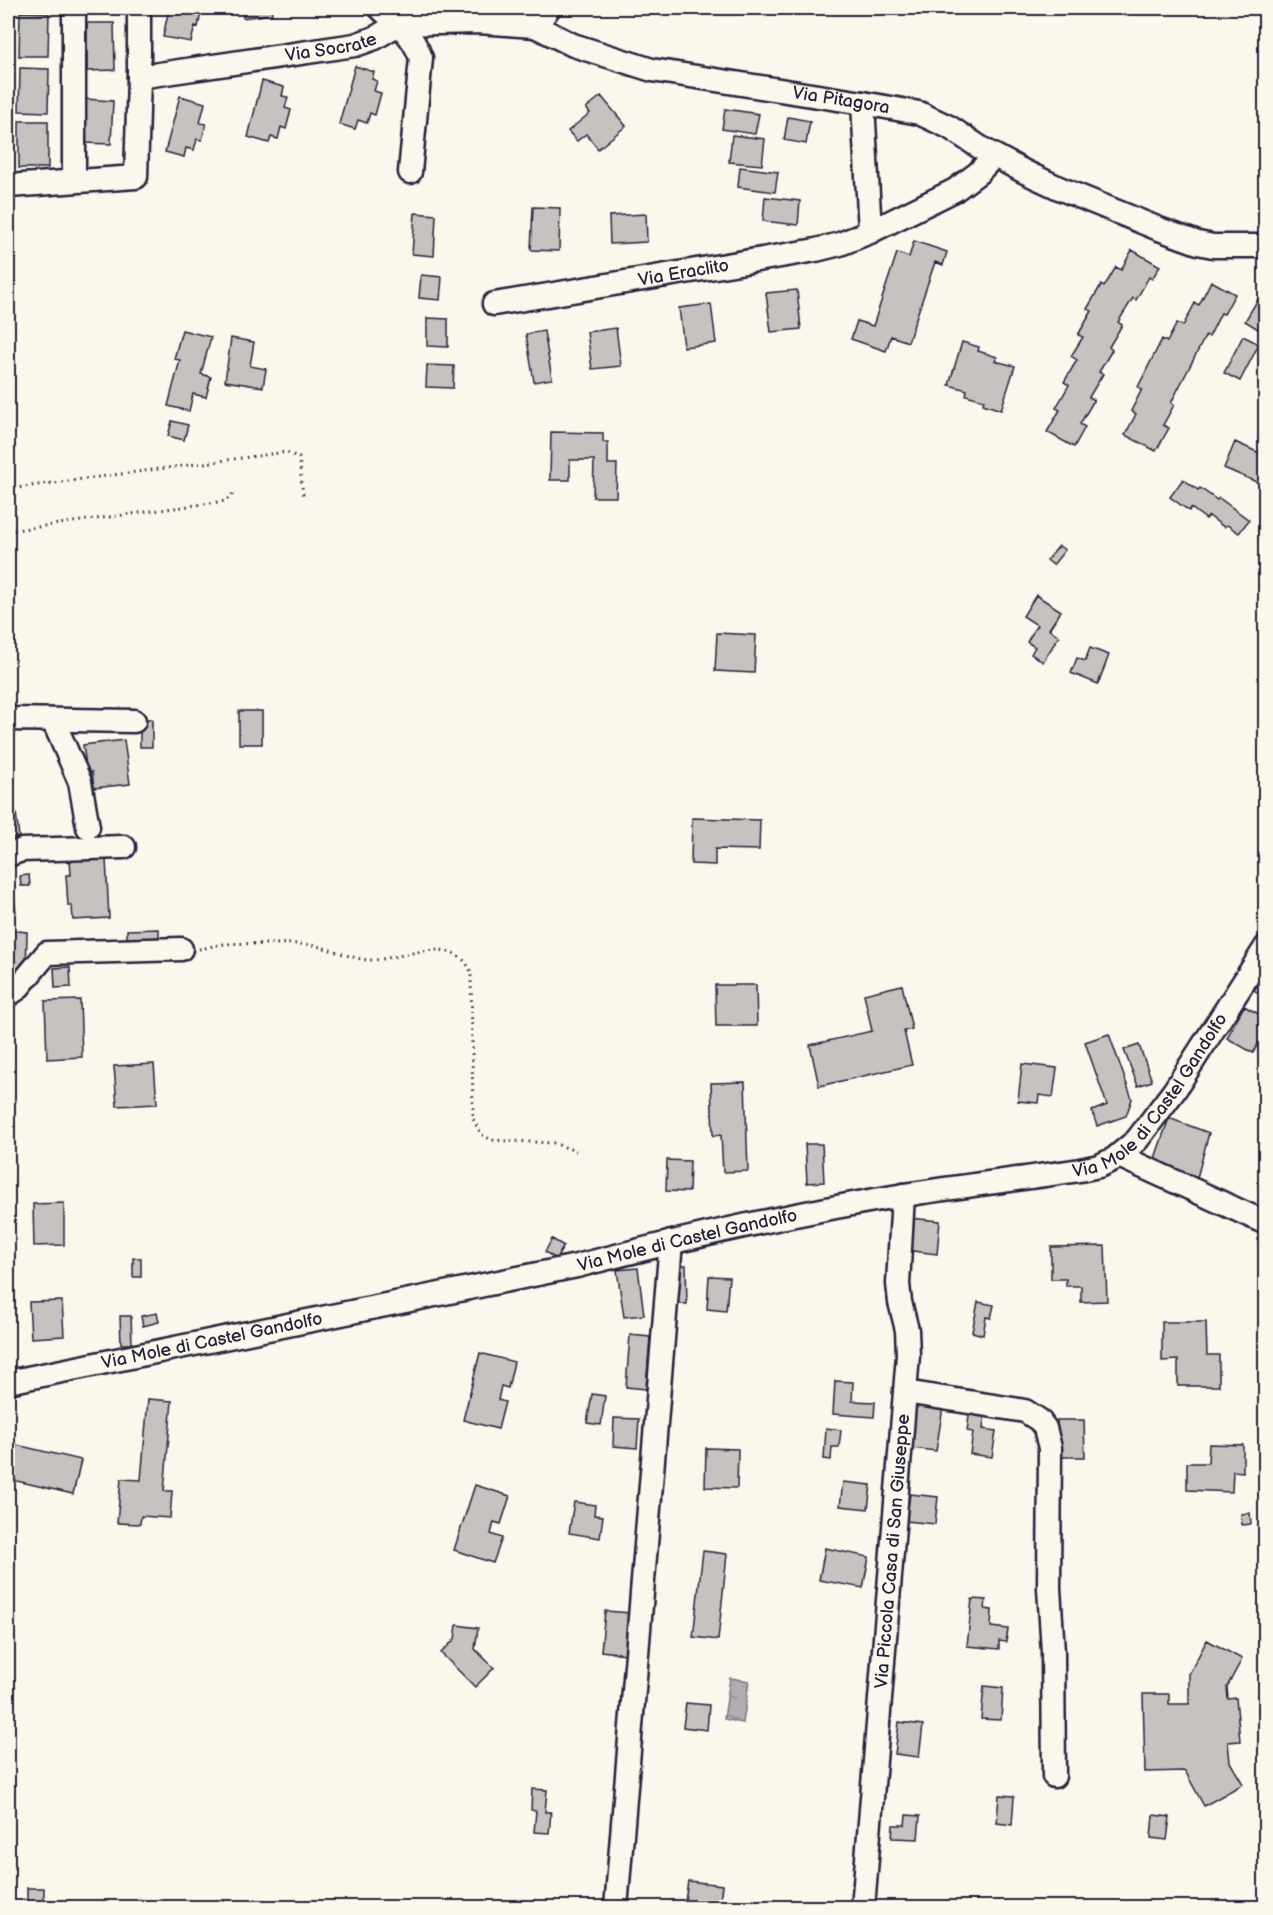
<svg xmlns="http://www.w3.org/2000/svg" width="1273" height="1915" viewBox="0 0 1273 1915" font-family="'Balsamiq Sans',sans-serif">
  <style>
    .water { fill: url(#water-ripples); stroke: #787681; stroke-width: 1.5 }
    .building { fill: #c6c2c0; stroke: #22223b; stroke-width: 1.5 }
    .lines { fill: none; stroke-linecap: round; stroke-linejoin: round }
    .minor-casing { stroke: #22223b; stroke-width: 27 }
    .path { stroke: #22223b; stroke-width: 3; stroke-dasharray: 1.5 4.5; stroke-linecap: butt }
    .minor { stroke: #fbf7ec; stroke-width: 22 }
    .labels { text-anchor: middle; dominant-baseline: central; stroke-width: 4.5; stroke-linejoin: round; paint-order: stroke }
    .street-label { font-size: 18px; fill: #22223b; stroke: #fbf7ec }
  </style>
  <defs>
    <pattern id="water-ripples" width="26" height="14" patternUnits="userSpaceOnUse" patternTransform="scale(1.5)"><rect width="26" height="14" fill="#b1aeb0"/><path d="M2 4q2-2 4 0t4 0M15 11q2-2 4 0t4 0" fill="none" stroke="#908d90"/></pattern>
  </defs>
  <rect width="100%" height="100%" fill="#fbf7ec"/>
  <filter id="ink" filterUnits="userSpaceOnUse"><feTurbulence type="fractalNoise" baseFrequency=".0167" numOctaves="2"/><feDisplacementMap in="SourceGraphic" scale="12" xChannelSelector="R" yChannelSelector="G"/><feConvolveMatrix kernelMatrix="1 2 1 2 8 2 1 2 1" color-interpolation-filters="sRGB"/></filter>
  <g filter="url(#ink)">
    <path class="water" d="M730,1678L749,1681L743,1723L724,1719Z"/>
    <path class="building" d="M169,8H202L198,27L195,26L191,42L163,37Z
      M242,8H271L272,14L243,18Z
      M20,12L49,13L48,56H19Z
      M87,23H114L115,70L87,71Z
      M355,66L374,72L372,79L377,81L374,91L381,93L375,115L370,113L367,123L358,120L355,129L339,124Z
      M20,68L49,69L48,112L19,111Z
      M262,81L284,87L282,96L288,97L285,108L291,110L286,129L281,127L278,139L271,137L269,143L248,137Z
      M180,96L205,103L200,123L206,124L202,140L197,139L194,150L186,148L184,157L165,152Z
      M601,96L626,126L598,149L586,134L577,141L568,131L590,113L586,108Z
      M85,99L113,101L111,144L83,143Z
      M725,109L759,114L755,134L722,129Z
      M788,117L810,121L806,144L784,140Z
      M19,121H48V168H19Z
      M732,135L765,139L762,165L729,162Z
      M740,167L778,172L775,192L738,187Z
      M765,197L800,201L798,225L763,221Z
      M533,207L560,208L559,251L531,250Z
      M415,213L436,215L434,256L412,254Z
      M646,214L647,242L610,244L609,216Z
      M914,241L947,252L943,265L935,262L908,342L891,336L886,351L851,339L857,321L873,326L897,253L909,257Z
      M1132,250L1160,266L1152,279L1149,277L1136,300L1133,298L1118,322L1122,325L1109,347L1112,350L1099,372L1103,374L1089,397L1094,400L1080,424L1085,427L1074,447L1047,432L1060,410L1056,408L1069,385L1064,382L1077,360L1071,356L1083,337L1078,335L1092,311L1087,309L1101,285L1104,287L1116,267L1121,270Z
      M421,275L442,277L440,300L419,298Z
      M1211,281L1235,294L1224,314L1221,313L1209,337L1206,335L1171,403L1174,405L1163,425L1169,428L1156,451L1125,435L1136,414L1131,411L1142,389L1138,387L1162,339L1167,342L1177,323L1183,326L1195,303L1199,305Z
      M797,290L801,329L771,332L766,293Z
      M1260,296L1266,299V334L1245,321Z
      M711,304L716,343L684,347L679,308Z
      M427,318L448,319V347L427,346Z
      M616,328L621,366L592,369L587,332Z
      M182,330L211,337L201,374L211,377L206,397L193,394L189,411L168,406L180,360L174,359Z
      M544,331L552,379L534,382L526,334Z
      M1243,336L1259,344L1240,381L1224,373Z
      M231,338L254,342L250,366L266,369L263,387L225,381Z
      M962,342L979,347L978,351L997,357L995,361L1015,366L1001,410L983,404L984,400L966,395L967,390L949,385Z
      M427,365L454,366L453,388L426,387Z
      M172,421L188,425L184,440L168,436Z
      M551,432L603,433V442H608V464H617L616,497H593L594,460H570V480H550Z
      M1235,442L1266,456V486L1224,468Z
      M1183,479L1198,490L1200,488L1217,500L1219,498L1249,520L1239,533L1227,525L1224,527L1209,516L1206,519L1191,508L1189,511L1170,497Z
      M1059,546L1065,550L1053,565L1047,560Z
      M1036,595L1061,611L1049,629L1059,636L1043,662L1031,654L1035,647L1027,642L1037,625L1023,616Z
      M717,633L756,635L754,673L715,671Z
      M1090,648L1109,655L1098,684L1071,673L1077,658L1085,661Z
      M239,711H262V744H239Z
      M140,719H152V747H140Z
      M124,740L130,784L94,788L92,772L87,773L83,745Z
      M16,812L19,837L8,838V813Z
      M692,818L760,820L759,850L715,849V865L691,864Z
      M106,858L109,918L73,920L72,906H68L66,875H71L70,860Z
      M29,875L30,886H21L20,876Z
      M13,887L16,912L8,913V888Z
      M159,929V942L127,944V930Z
      M8,930L27,932L26,974L11,987L12,955L8,954Z
      M70,967L71,987L55,988L54,968Z
      M1266,973V998L1254,990Z
      M715,985H756L757,1026H716Z
      M902,985L912,1029L904,1031L912,1065L819,1086L810,1045L872,1031L864,994Z
      M80,1000L82,1057L47,1059L45,1001Z
      M1244,1006L1266,1018V1030L1253,1053L1227,1038Z
      M8,1030L12,1086H8Z
      M1109,1034L1132,1099L1126,1116L1097,1126L1092,1111L1107,1105L1085,1042Z
      M1139,1045L1152,1081L1138,1086L1124,1050Z
      M154,1064L157,1104L117,1106L114,1066Z
      M1022,1064L1057,1068L1053,1097L1039,1095L1038,1103L1018,1101Z
      M745,1082L748,1171L723,1172L721,1135L713,1136L711,1083Z
      M1169,1118L1209,1133L1197,1178L1154,1161Z
      M805,1144H822L824,1182L807,1183Z
      M667,1160L690,1161L689,1192L666,1191Z
      M64,1203V1245L34,1246L33,1204Z
      M908,1218L940,1221L937,1254L905,1250Z
      M552,1239L564,1246L556,1259L545,1252Z
      M1105,1246L1107,1301L1081,1302V1286H1066V1279H1051V1247Z
      M133,1258H141V1277H133Z
      M686,1265L687,1304H673L672,1266Z
      M638,1268L644,1315L624,1317L617,1270Z
      M709,1276L729,1277L726,1311L707,1309Z
      M62,1301L64,1336L31,1338L29,1302Z
      M978,1302L994,1305L991,1318L986,1317L983,1335L972,1332Z
      M157,1313L159,1322L143,1326L141,1316Z
      M120,1316H131L132,1344H121Z
      M1162,1322H1206L1207,1355H1219V1386H1178V1360L1162,1361Z
      M630,1335L650,1337L646,1389L626,1387Z
      M480,1353L514,1362L508,1388L501,1386L498,1400L505,1402L498,1429L463,1420Z
      M835,1381L853,1382L852,1401L875,1402L874,1417L833,1414Z
      M592,1394L605,1396L601,1425L587,1423Z
      M148,1399L172,1401L164,1491H172L170,1518L141,1516L140,1524L117,1523L121,1479L141,1480Z
      M913,1403L943,1407L936,1451L911,1448Z
      M970,1409L985,1411L983,1429L996,1431L992,1457L970,1454L973,1432L967,1431Z
      M614,1418L639,1419L637,1448L613,1446Z
      M1057,1420H1084L1085,1457H1058Z
      M826,1428L841,1430L839,1447H832L831,1460L824,1459Z
      M8,1443L81,1460L73,1494L8,1479Z
      M1209,1444L1243,1445V1472L1233,1471L1232,1492L1187,1490V1463H1208Z
      M706,1448L738,1449L737,1488L705,1487Z
      M843,1482L871,1485L868,1509L840,1506Z
      M475,1485L510,1496L501,1524L494,1522L491,1534L502,1538L493,1563L454,1550Z
      M910,1494L938,1497L935,1524L906,1521Z
      M574,1502L595,1505L594,1515L603,1516L600,1538L569,1533Z
      M1250,1513L1251,1524L1242,1525L1241,1514Z
      M825,1548L869,1557L863,1588L819,1580Z
      M703,1551L727,1554L718,1640L693,1637Z
      M972,1599L986,1600L985,1609L992,1610L991,1627L1008,1629L1006,1642L999,1641V1649L967,1646Z
      M605,1611L631,1613L626,1654L601,1651Z
      M457,1625L478,1628L475,1649L494,1668L475,1687L441,1653L455,1639Z
      M1207,1640L1242,1659L1227,1687L1228,1699L1236,1698L1240,1741L1228,1742L1230,1762L1243,1784L1204,1806L1185,1771L1145,1772L1143,1694H1169V1704H1189V1674Z
      M984,1686L1003,1688L1001,1720L981,1719Z
      M686,1703L709,1705L707,1730L683,1727Z
      M899,1722L923,1725L919,1757L895,1754Z
      M532,1789L547,1790L545,1812H551L549,1833L534,1832L536,1811L531,1810Z
      M999,1795L1014,1796L1012,1825L997,1823Z
      M906,1815L920,1816L918,1839L892,1838L893,1825H905Z
      M1153,1815L1170,1817L1167,1840L1151,1838Z
      M688,1881L722,1885L720,1902L712,1901L711,1908H684Z
      M27,1888H44V1908H27Z"/>
    <g class="lines">
      <defs>
        <g id="minor">
          <path d="M74,8V181"/>
          <path d="M380,8C398,23 413,35 421,58L410,172"/>
          <path id="s1" d="M398,24L478,22L535,26L573,45L652,70L863,103L919,113L949,127L984,150L1025,172L1059,188L1159,229L1198,243L1213,246H1266"/>
          <path d="M535,26L549,8"/>
          <path id="s2" d="M139,77L355,45L375,38L398,24"/>
          <path d="M863,103L870,232L955,190L978,173L994,156"/>
          <path d="M8,186L136,177L139,77V8"/>
          <path id="s3" d="M494,304L816,250L840,244L870,232"/>
          <path d="M8,719L134,721"/>
          <path d="M53,720L80,782L88,827"/>
          <path d="M8,855L22,850L124,847"/>
          <path d="M8,995L17,989L47,953L181,949"/>
          <path d="M1119,1156L1266,1223"/>
          <path id="s4" d="M8,1382L577,1266C685,1238 794,1213 904,1195C962,1186 1021,1179 1080,1170L1099,1166L1114,1159L1137,1140L1174,1091L1266,947"/>
          <path d="M905,1392L1025,1411L1039,1420L1045,1428L1050,1448L1049,1588L1053,1652L1054,1776"/>
          <path d="M616,1908L671,1242"/>
          <path id="s5" d="M863,1908L908,1355L907,1330L900,1302L898,1284L903,1195"/>
        </g>
      </defs>
      <use href="#minor" class="minor-casing"/>
      <path class="path" d="M8,489L287,452L299,458L303,495
        M8,531L225,501L234,493
        M199,949C208,948 217,944 226,944C240,943 254,944 267,944C281,944 295,943 309,945C330,947 352,960 371,960C403,960 454,931 471,972L473,1119L481,1134L491,1140L553,1143L576,1151"/>
      <use href="#minor" class="minor"/>
    </g>
  </g>
  <g class="labels">
    <g class="street-label">
      <text stroke="none"><textPath href="#s2" startOffset="194">Via Socrate</textPath></text>
      <text stroke="none"><textPath href="#s1" startOffset="454">Via Pitagora</textPath></text>
      <text stroke="none"><textPath href="#s3" startOffset="192">Via Eraclito</textPath></text>
      <text stroke="none"><textPath href="#s4" startOffset="1198">Via Mole di Castel Gandolfo</textPath></text>
      <text stroke="none"><textPath href="#s4" startOffset="694">Via Mole di Castel Gandolfo</textPath></text>
      <text stroke="none"><textPath href="#s4" startOffset="208">Via Mole di Castel Gandolfo</textPath></text>
      <text stroke="none"><textPath href="#s5" startOffset="358">Via Piccola Casa di San Giuseppe</textPath></text>
    </g>
  </g>
  <rect width="1273" height="1915" fill="none" stroke="#fbf7ec" stroke-width="30"/>
  <rect x="15" y="15" width="1243" height="1885" fill="none" stroke="#22223b" stroke-width="2" filter="url(#ink)"/>
</svg>
